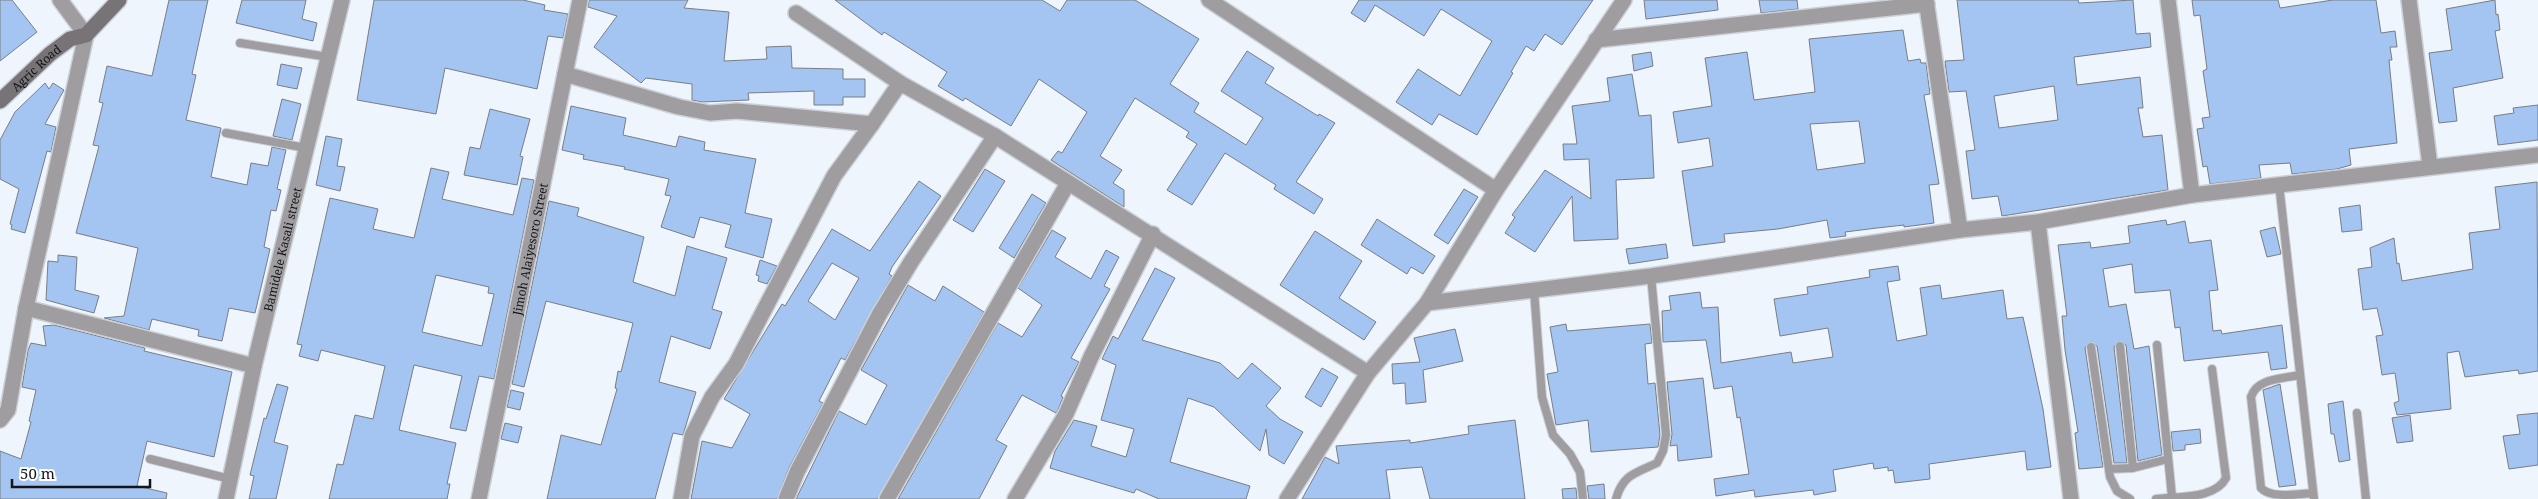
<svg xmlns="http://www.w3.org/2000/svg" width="2538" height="499" viewBox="0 0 2538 499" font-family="'Noto Serif',serif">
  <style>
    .building { fill: #a4c4f1; stroke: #797e86; fill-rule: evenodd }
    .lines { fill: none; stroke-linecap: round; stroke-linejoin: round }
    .lane-casing { stroke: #ccd1d8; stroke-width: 10 }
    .street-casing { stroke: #ccd1d8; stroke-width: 18 }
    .secondary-casing { stroke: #ccd1d8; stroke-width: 18 }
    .lane { stroke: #a09da0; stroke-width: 8 }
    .street { stroke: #a09da0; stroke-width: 15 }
    .secondary { stroke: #787377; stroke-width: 15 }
    .labels { text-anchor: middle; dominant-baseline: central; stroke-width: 4; stroke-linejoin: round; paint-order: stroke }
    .street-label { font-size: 12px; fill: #131518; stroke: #fff }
  </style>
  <rect width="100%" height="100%" fill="#eff5fd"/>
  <path class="building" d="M0,0H12L37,32L0,61Z
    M169,0H208L192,74L196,75L186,120L221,128L211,177L247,185L251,163L268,166L272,147L286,150L277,189L281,190L276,211L271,210L264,247L270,249L255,313L229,308L222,341L198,336L199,330L152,319L149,330L104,318L124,316L138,248L76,233L99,146L93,145L103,103L99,102L107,66L152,76Z
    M242,0H306L302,19L317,23L313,41L236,23Z
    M374,0H523L545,5L544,10L568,14L563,38L548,36L537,89L445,68L436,114L357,100Z
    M589,0H688L684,8L729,12L724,61L767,59L766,47L791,46L792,68L843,69V79H865V97H843V105H814V91L748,93L749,100L702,102L692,100V84L646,78L641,83L594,47L617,16L588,7Z
    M835,0H1042L1060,11L1067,0H1135L1199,39L1170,84L1199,103L1194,112L1246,145L1263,118L1221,91L1247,51L1274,68L1265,83L1318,116L1319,114L1335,123L1296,182L1323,199L1314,214L1274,189L1276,185L1225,153L1192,205L1167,190L1197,144L1186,137L1189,132L1135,98L1100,156L1122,170L1113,183L1124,190V207L1051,160L1058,151L1062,153L1087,112L1039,79L1011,126L965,98L963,101L938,86L947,72L884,32L882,35Z
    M1359,0H1593L1562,45L1545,34L1534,51L1526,46L1511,72L1513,73L1477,135L1439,114L1432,125L1396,102L1418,69L1460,96L1492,41L1441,9L1424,36L1375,5L1365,22L1351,13Z
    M1644,0H1717L1718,10L1646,19Z
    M1759,0H1797L1798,9L1761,13Z
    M1957,0H2078L2079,3L2133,0L2136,34L2150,33L2151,47L2074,57L2077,85L2140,77L2143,108H2138L2143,137L2162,135L2168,190L2002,216L1998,196L1972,199L1966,151L1975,150L1966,91L1949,92L1945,61L1964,60ZM2054,86L2058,120L1999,128L1994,96Z
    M2192,0H2278L2280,8L2333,0H2376L2381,33L2395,31L2397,47H2390L2392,60H2389L2397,143L2349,149L2351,165L2337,169L2292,174L2290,163L2259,165L2261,178L2210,184L2207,166L2203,167L2197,129L2204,128L2202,118L2210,117L2203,71L2207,69L2200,15L2194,16Z
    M2495,0L2496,15L2498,14L2500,30L2495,31L2503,78L2453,88L2457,121L2439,123L2429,53L2452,50L2446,9Z
    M1903,30L1908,61L1920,59L1921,63H1926L1930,94L1924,95L1939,184L1929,185L1934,223L1904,227V225L1877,228L1845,232L1846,236L1830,238L1827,220L1778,229L1724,234L1725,242L1693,246L1682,171L1713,166L1709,138L1678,143L1673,112L1712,106L1705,58L1747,52L1754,100L1815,92L1809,39ZM1859,121L1865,163L1817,170L1810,124Z
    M1651,52L1653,66L1634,71L1632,55Z
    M281,64L302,68L297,89L277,85Z
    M1632,74L1639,116L1651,115L1654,178L1616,180L1618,239L1574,241L1572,196L1535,252L1505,233L1515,217L1512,215L1545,170L1591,199L1589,159L1564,160L1563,144H1577L1572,106L1610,101L1607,78Z
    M45,83L49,89L53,83L64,90L45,124L56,127L51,152L47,151L25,233L11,229L12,225L10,224L19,189L0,179V140L15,112Z
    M282,99L301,104L292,140L273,136Z
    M2538,105V140L2498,145L2494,116L2514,113L2513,108Z
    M571,106L626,118L623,135L676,147L679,136L705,142L704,150L756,159L745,213L772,219L763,258L725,247L731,225L700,217L694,238L661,227L671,196L665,195L669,179L624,169L625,167L583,159L584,155L562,150Z
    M490,109L530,119L520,156L523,157L517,185L464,175L470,147L480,149Z
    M326,136L342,139L337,166L345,167L340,191L316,185Z
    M431,168L449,172L442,199L513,215L522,178L534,180L494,379L479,376L466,431L450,428L462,376L414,365L399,430L456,443L447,484H450L447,499H329L337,464L343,465L355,415L373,419L385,366L321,350L318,361L299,356L302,345L297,344L330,198L378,209L373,229L414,238ZM436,275L489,287L488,293L494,294L482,346L422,332Z
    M985,169L1005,181L973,232L953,220Z
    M919,181L941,196L892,267L889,274L892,276L845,360L841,358L819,401L823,403L789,468L777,499H691L702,441L732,448L750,414L724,399L782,304L785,306L832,229L870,251ZM832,263L859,278L835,320L808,301Z
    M2537,182L2538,371L2519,374L2518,370L2465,377L2459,351L2447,353L2451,409L2397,415L2394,403L2399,401L2395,373L2382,375L2376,336L2383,335L2377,308L2363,310L2358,269L2372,267L2370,248L2394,238L2397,264L2399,263L2402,281L2473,269L2469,233L2500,229L2495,187Z
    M1464,189L1478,197L1448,244L1434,235Z
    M1032,194L1046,203L1014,258L999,248Z
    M549,201L579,208L577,216L644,237L633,282L675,296L687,246L727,258L712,309L722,312L710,349L671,336L659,382L696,392L683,435L673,433L655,499H547L561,435L601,445L617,389L615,388L618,371L621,372L633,323L546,301L524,387L512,384Z
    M2360,205L2362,230L2342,232L2339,208Z
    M1377,219L1435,256L1423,274L1411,267L1407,274L1361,245Z
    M2166,220L2167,225L2185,221L2189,243L2211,240L2218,290L2209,291L2213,331L2221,330L2222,334L2282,325L2287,368L2271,370L2268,352L2184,361L2180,327L2175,328L2170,290L2135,293L2132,264L2103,269L2109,307L2126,304L2134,349L2149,346L2162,455L2138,461L2126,345L2119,341L2114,347L2127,463H2114L2097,346L2090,342L2085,348L2103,467L2079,469L2075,433L2078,432L2065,350L2062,316H2067L2058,245L2090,242L2091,248L2130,243L2128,226Z
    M2275,227L2281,254L2267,257L2260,231Z
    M1052,230L1066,238L1055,257L1091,279L1106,250L1119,257L1104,286L1110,289L1071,358L1079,362L1061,396L1063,397L1058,410L1056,413L1022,395L996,440L1007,446L979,499H898L998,323L1022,337L1042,305L1018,288Z
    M1315,231L1362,261L1339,298L1376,322L1364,340L1280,285Z
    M1666,244L1668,258L1629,264L1626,249Z
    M58,255L77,257L75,290L99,296L94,313L46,300L48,261L58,262Z
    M760,260L777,266L767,284L758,281L759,276L756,275Z
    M1898,266L1900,280L1887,282L1897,341L1927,335L1920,288L1940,285L1942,299L2003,290L2007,319L2023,317L2043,409L2051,467L2027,470L2025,451L1929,464L1930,479L1895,483L1893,470L1888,471V467L1874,469L1873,463L1833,470L1836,491L1814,495L1813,490L1755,497L1754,490L1716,496L1714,479L1749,474L1740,417L1737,418L1732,386L1714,389L1706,340L1663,342L1662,311L1671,310L1669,296L1700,292L1702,308L1718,307L1721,363L1791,352L1793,363L1833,357L1828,328L1780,336L1774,299L1808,294L1807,287L1870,277L1869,270Z
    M1155,268L1175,278L1142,340L1220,363L1238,379L1252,363L1281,388L1266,406L1280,419L1303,432L1284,464L1269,455L1266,429L1260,451L1214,407L1188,398L1170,462L1250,486L1246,499H1159L1136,489L1134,493L1050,468L1055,451L1074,420L1097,426L1091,446L1126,457L1134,429L1101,420L1116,365L1102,359L1113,336L1118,339Z
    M908,285L935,301L943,286L984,312L878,499H796L839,411L866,425L887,385L861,370Z
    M1566,324L1567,331L1650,324L1652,343L1645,344L1648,384L1655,383L1660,435L1658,447L1591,452L1588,420L1556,425L1547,374L1558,372L1550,327Z
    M54,325L145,348L144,351L232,372L214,457L147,441L137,486L167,493L166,499H0V451L21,459L31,422L29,421L36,390L22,387L28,350L31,343L46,346L43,326Z
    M1455,329L1463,361L1423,370L1426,402L1406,404L1405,383L1393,384L1392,364L1420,362L1414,338Z
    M1322,368L1338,377L1321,407L1305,397Z
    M1703,378L1712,457L1678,461L1677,445L1670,446L1672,434L1667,382Z
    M277,384L288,387L274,442L288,446L276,499H249L254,476L250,475L264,418L266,419Z
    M2280,384L2296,485L2279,487L2263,390Z
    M511,390L524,393L520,410L507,407Z
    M2343,401L2350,460L2339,462L2334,434H2331L2328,404Z
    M2538,413V465L2509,469L2503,436L2520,434L2517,415Z
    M2410,415L2413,441L2397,443L2392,418Z
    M1515,420L1525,499H1430L1422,467L1386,470L1390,499H1302L1325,457L1339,464L1336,446L1410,440V443L1469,434L1468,426Z
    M505,423L522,427L518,443L501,439Z
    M2200,429L2201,443L2185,445V450L2173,451L2171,432Z
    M1604,484L1605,499H1589L1587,486Z
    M1576,488L1577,499H1563L1562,489Z"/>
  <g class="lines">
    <defs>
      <path id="lane" d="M240,43L328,57
        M226,133L306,148
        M2279,184L2314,499
        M1534,290L1542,397L1553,435L1570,454L1580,472L1583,499
        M2157,345L2172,497
        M2120,346L2133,468
        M2091,347L2110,477L2117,491L2130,499
        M2299,375C2282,379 2257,378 2251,397L2261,488C2271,499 2298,494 2313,493
        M2357,413L2366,499
        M150,459L230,479
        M2109,469L2133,468L2168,459
        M1616,499C1623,474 1636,473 1657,463L1663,451L1666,435L1651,276
        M2156,499C2180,496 2215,499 2226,478L2212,369"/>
      <g id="street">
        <path d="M1209,0L1496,190"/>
        <path d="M1926,0L1960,230"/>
        <path d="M2168,0L2192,195"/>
        <path d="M2409,0L2430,166"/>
        <path d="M796,13L900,83"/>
        <path d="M1596,40L1927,4"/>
        <path d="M565,74L679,107L710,113L737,111L872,124L900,83L995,136L1368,373"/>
        <path d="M2038,222L2071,499"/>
        <path d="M1427,303L1651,276L1960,230L2038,222L2192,195L2538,155"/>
        <path d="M26,308L254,366"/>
        <path d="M0,420L8,410L26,308L86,35L60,0"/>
        <path id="s1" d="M226,499L254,366L342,0"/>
        <path id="s2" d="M479,499L580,0"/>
        <path d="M681,499L692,436L712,397L736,364L834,176L872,124"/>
        <path d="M786,499L797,472L879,315L911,262L995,136"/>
        <path d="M887,499L1068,183"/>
        <path d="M1015,499L1066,414L1091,357L1153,234"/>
        <path d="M1287,499L1368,373L1427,303L1496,190L1624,0"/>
      </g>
      <g id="secondary">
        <path id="s3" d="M0,101L50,54L70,39L86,35L119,0"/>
      </g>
    </defs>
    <use href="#lane" class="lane-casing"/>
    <use href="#street" class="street-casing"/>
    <use href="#secondary" class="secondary-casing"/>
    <use href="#lane" class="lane"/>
    <use href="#street" class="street"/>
    <use href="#secondary" class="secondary"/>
  </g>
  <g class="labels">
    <g class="street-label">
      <text stroke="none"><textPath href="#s3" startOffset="49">Agric Road</textPath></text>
      <text stroke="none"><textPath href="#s1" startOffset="256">Bamidele Kasali street</textPath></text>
      <text stroke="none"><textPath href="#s2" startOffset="255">Jimoh Alaiyesoro Street</textPath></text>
    </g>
  </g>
  <path d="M12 479v8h138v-8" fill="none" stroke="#131518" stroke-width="2.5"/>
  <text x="20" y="479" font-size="15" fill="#131518" stroke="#ffffff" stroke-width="4" paint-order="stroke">50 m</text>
</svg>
